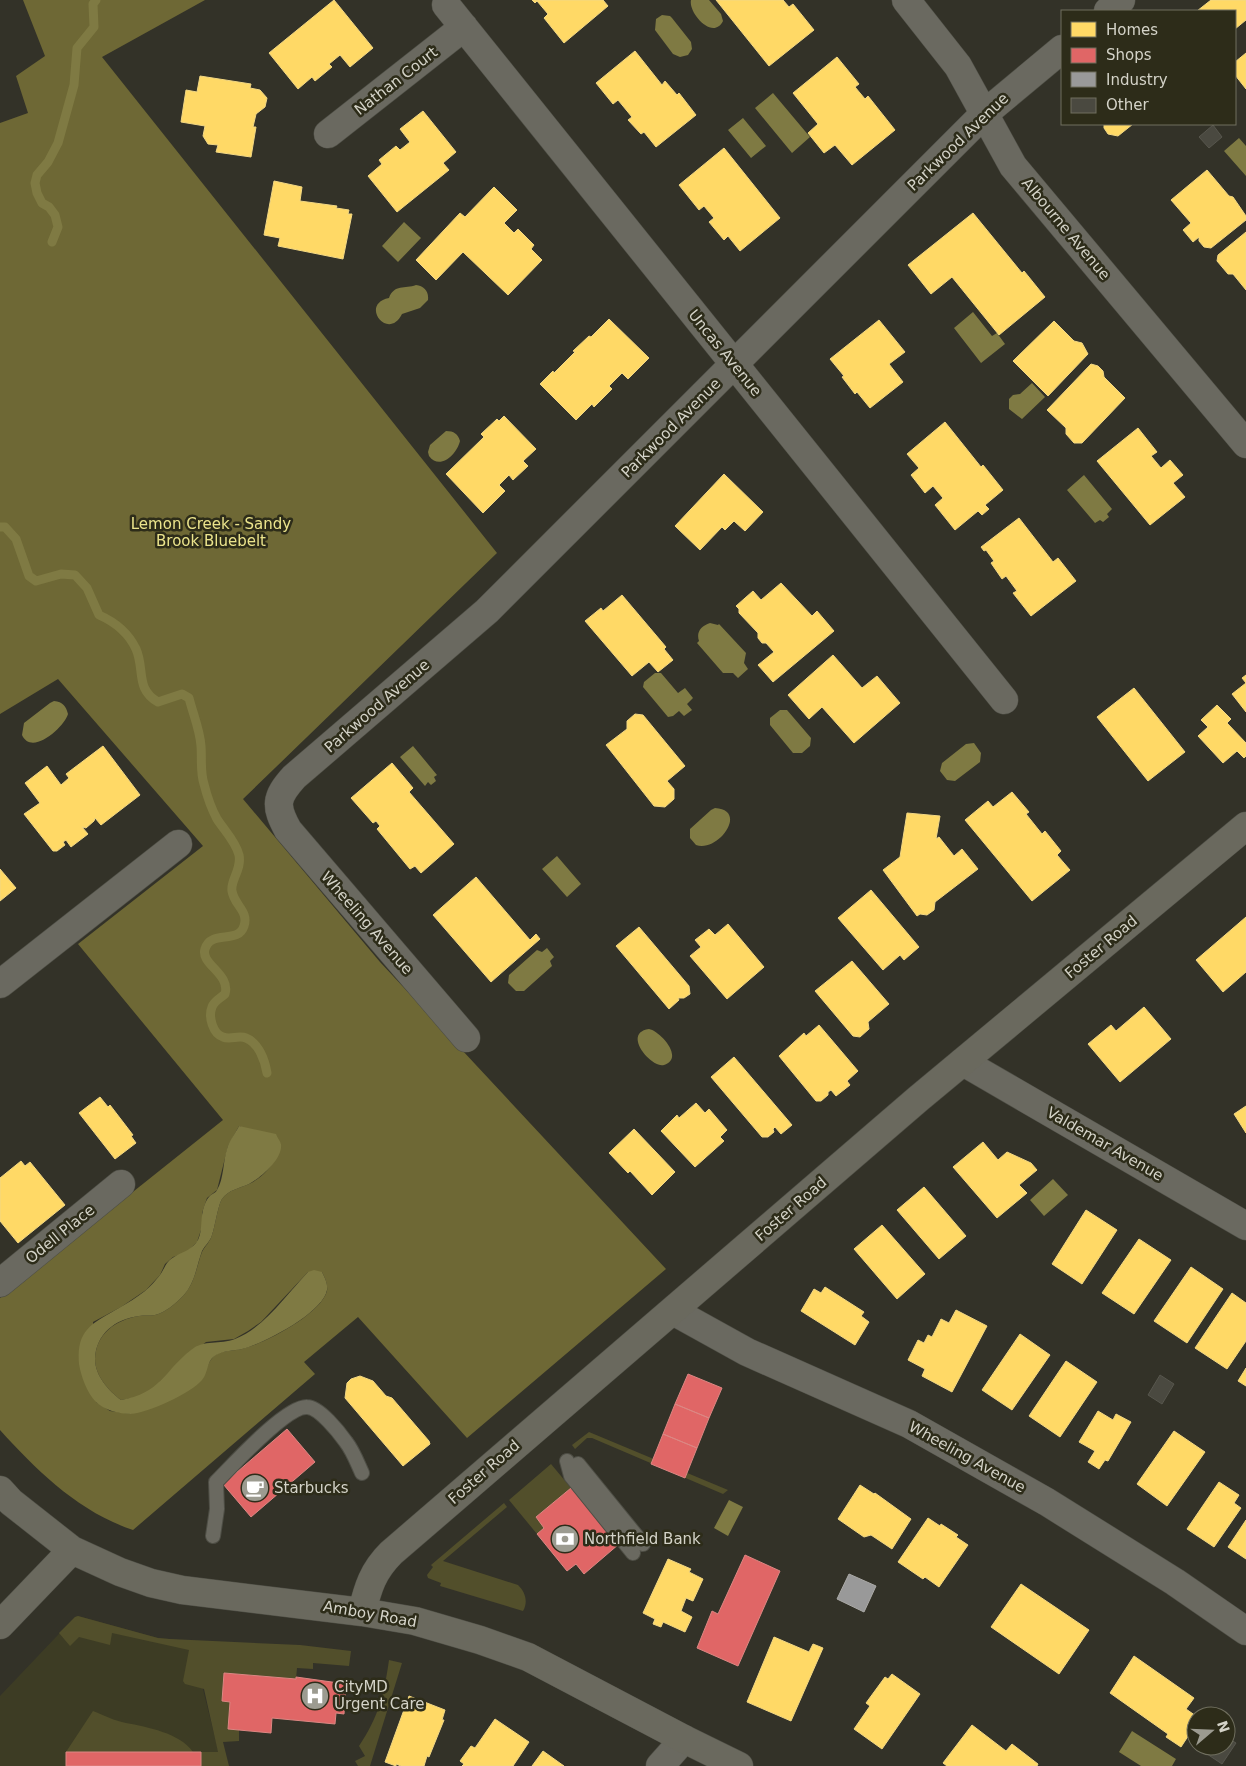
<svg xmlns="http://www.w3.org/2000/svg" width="1246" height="1766" viewBox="0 0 1246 1766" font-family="'DejaVu Sans',sans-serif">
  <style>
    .built { fill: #3d3c24 }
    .green { fill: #524f2b }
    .forest { fill: #6e6835; fill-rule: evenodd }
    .water { fill: #7f7a43 }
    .homes { fill: #ffd966; stroke: #f2d783 }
    .shops { fill: #e06666; stroke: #dc8783 }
    .industry { fill: #999; stroke: #abaaa7 }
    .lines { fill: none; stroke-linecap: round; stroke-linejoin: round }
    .stream { stroke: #7f7a43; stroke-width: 9 }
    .building { fill: #4a4940; stroke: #57564d }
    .lane-casing { stroke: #4e4e45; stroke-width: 16 }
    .street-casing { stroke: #4e4e45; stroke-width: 29 }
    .secondary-casing { stroke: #4e4e45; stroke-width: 29 }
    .lane { stroke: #6a6960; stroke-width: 14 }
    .street { stroke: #6a6960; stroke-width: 28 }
    .secondary { stroke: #6a695e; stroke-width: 28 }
    .labels { text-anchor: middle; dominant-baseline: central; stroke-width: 5; stroke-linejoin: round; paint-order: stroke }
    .street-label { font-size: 15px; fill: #d4d3c8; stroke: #2d2c19 }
    .park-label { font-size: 15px; fill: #ebe48c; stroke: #2d2c19 }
    .poi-label { font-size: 15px; fill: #d4d3c8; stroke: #2d2c19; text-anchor: start }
  </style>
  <rect width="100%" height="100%" fill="#333228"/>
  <path class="built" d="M78,1616L158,1638L191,1641L222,1766H0V1696L75,1617Z"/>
  <path class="green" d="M589,1432L728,1490L723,1494L592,1438H587L575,1449L572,1445Z
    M551,1464L571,1488L536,1517L544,1528L537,1534L509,1500Z
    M504,1503L507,1507L443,1561L518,1585C526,1593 528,1602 523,1611L440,1586L441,1583L428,1578L427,1575L433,1567L431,1565Z
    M78,1616L158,1638L170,1639L300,1645L351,1651L349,1666L313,1663V1669L297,1668L296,1679L224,1673L222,1701L230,1702L228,1729L239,1730V1741L223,1742L229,1766H201V1752H218L204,1689L185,1684L183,1681L189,1650L112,1633L110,1645L79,1637L70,1646L59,1633L75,1617Z
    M389,1660L402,1663L370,1766H358L355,1761L365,1756L359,1746C379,1716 384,1695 389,1660Z
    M93,1711C103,1715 115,1721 126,1723C147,1727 180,1733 193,1752H66Z"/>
  <path class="forest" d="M23,0H205L102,57L497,553L243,799L380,962L666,1269L467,1438L358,1317L304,1362L315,1374L133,1530C79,1512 37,1471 0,1430V1298L223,1120L78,944L203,846L58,679L0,714V123L28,113L16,76L45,56ZM239,1126L281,1144C277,1162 265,1176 249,1184C240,1188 228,1190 222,1199C218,1205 215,1227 212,1235C210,1242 205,1246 202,1252C196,1268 195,1283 183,1296C175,1304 166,1312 155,1315C150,1316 144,1315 139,1316C115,1320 96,1334 95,1359C95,1376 109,1391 121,1400L138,1397L152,1390L177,1364L206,1342L234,1339L248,1331L261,1322L308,1272H322C325,1278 328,1284 327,1291C321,1314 264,1344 242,1349C234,1351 227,1350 219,1353C212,1356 210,1361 207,1367L131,1414L110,1411L96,1402L93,1322L121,1307L146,1290L160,1275L165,1264L173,1257L187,1252L197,1242L202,1227V1213L207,1198L217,1190L228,1146Z"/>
  <path class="water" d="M691,0H709L721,14L723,21C713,41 688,13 691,0Z
    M662,15L670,16L672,18L691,42L692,49L688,55L680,57L673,54L655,30L656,19Z
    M773,93L810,137L792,153L755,108Z
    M743,118L766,146L751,158L728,130Z
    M1239,138L1246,146V176L1224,151Z
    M404,222L421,238L398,262L382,246Z
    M416,285C424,286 429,291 428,300L420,308L402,314C388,342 359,304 389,298C394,284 405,289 416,285Z
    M973,312L992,336L997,333L1005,344L981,363L954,328Z
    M1032,383L1045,397L1022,419L1009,409V399L1013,395L1020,394Z
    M446,431C454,431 458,434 460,441C457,454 440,471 429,456L428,452L430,445Z
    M1084,475L1112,509L1107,514L1109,517L1103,522L1100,520L1095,523L1067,490Z
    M710,623L718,625L719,624L746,653L744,663L748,669L738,678L733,673H723L697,643L699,641C696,632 701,626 710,623Z
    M655,673H661L678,693L685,688L693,698L687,704L692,710L684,716L679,711L673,716L668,717L643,687L644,682Z
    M54,701C63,702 66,706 68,714C65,726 32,757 22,735L24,723L50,703Z
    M780,710H787L811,738L810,746L802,753H793L770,725V718Z
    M974,743L981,753L980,762L955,781L947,780L940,771L942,763L966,744Z
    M413,746L437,775L434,777L436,781L431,785L428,782L425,786L400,757Z
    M715,808C749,810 718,853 696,845L690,838V829L711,810Z
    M557,856L581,884L567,897L542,869Z
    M547,948L554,957L550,961L552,966L524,991H516L508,983L509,975L537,950L542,952Z
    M649,1029C660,1031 685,1058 664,1065C652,1069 621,1033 649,1029Z
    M239,1126L276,1134C277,1137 280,1141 281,1144C283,1159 260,1178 249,1184C240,1188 228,1190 222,1199C218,1205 215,1227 212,1235C210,1242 205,1245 202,1251C196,1268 195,1283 183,1296C175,1304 166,1312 155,1315C150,1316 144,1315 139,1316C115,1319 96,1334 95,1359C95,1376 109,1391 121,1400C161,1393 163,1372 191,1350C204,1339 220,1345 235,1339C265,1327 286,1295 308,1272L314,1270L322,1272C325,1278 328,1284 327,1290C323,1313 263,1344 242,1349C233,1351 225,1350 216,1355C206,1361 209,1372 202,1380C191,1393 148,1413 131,1414C119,1414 104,1410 96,1402C87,1393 81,1376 79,1364C76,1329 93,1323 119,1308C128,1303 137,1297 145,1291C150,1287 156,1280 160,1275C165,1268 166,1261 174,1257C182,1252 189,1251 196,1243C203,1234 200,1221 203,1210C204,1206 206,1200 209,1197C211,1194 216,1193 217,1190C224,1179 223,1161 227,1149C229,1141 235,1134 239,1126Z
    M1053,1179L1068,1195L1044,1216L1030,1200Z
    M729,1500L743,1507L728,1536L714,1528Z
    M1132,1731L1176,1759L1172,1766H1141L1119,1752Z"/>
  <path class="homes" d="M334,0L373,48L350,67L340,55L329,64L332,67L315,81L312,77L298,89L269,53Z
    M532,0H603L608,6L564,43L544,18L548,14L537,1L535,3Z
    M716,0H783L789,7L793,4L814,30L769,66Z
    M1211,0H1246V20L1235,29V11H1197Z
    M635,51L662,85L665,81L677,95L679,93L696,115L656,147L644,132L641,134L628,120L632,117L618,100L613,104L596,83Z
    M1246,53V89L1235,75V62Z
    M837,57L859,84L855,87L865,99L868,96L895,130L852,165L835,145L824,153L808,133L818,124L793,93Z
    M200,76L251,84L250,88L260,90L267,98L265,107L256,114L253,127H256L251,157L216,152L218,145L208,144L203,136L205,126L181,122L186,90L197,92Z
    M423,111L456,152L443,163L449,170L397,212L368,176L382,164L379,160L396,146L400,150L410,142L400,129Z
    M1104,124H1133L1118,136L1108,134L1104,128Z
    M724,148L780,218L740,251L728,236L724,240L709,222L714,218L704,206L699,210L679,185Z
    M1207,170L1229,196L1233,197L1246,216V220L1211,248L1204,247L1199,241V237L1193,242L1183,230L1191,223L1171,200Z
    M274,181L302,187L300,201L337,206L336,208L349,210L348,214H352L343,259L278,246L280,238L264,235Z
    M494,187L517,210L504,223L514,233L518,229L534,245L531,249L542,260L508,295L463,252L436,280L416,260L460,213L465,217Z
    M973,213L1022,273L1024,271L1045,297L999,335L952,277L931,294L908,265Z
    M1246,232V290L1233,274H1228L1217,261L1218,255Z
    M609,319L649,358L628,379L622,373L609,386L612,389L594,407L592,404L576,420L540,384L553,371L554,373L575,352L573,351L589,336L591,337Z
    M879,320L905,352L889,364L903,382L870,408L857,392L855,394L842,377L844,376L830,359Z
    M1054,321L1074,341L1082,343L1088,354L1048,396L1013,361Z
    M1091,364L1098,366L1103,371L1104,377L1125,398L1082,443H1074L1066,434V428L1047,410Z
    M504,416L536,449L523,461L528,466L513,480L509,475L499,485L505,491L483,513L446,474L484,437L481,434L497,419L499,421Z
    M945,422L981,467L983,465L1003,490L985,505L989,509L982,515L978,511L955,530L935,505L943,498L933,486L925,493L911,475L919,468L907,454Z
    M1138,428L1157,452L1151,456L1161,468L1170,460L1183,475L1173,483L1185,497L1150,525L1097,461Z
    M724,474L763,512L745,531L734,521L725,530L722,527L700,550L675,526Z
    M1019,518L1053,562L1058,558L1076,581L1031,616L1013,593L1017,591L1006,576L1002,579L991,563L994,561L986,550L984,551L981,547Z
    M781,583L812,616L817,611L834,631L773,682L758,665L774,652L766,643H762L758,638V633L739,613V609L736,606L753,591L761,600Z
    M622,595L666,647L664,649L673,660L658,672L649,662L632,676L585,621L601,608L603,611Z
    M833,655L862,688L877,676L900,703L854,743L822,707L809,719L788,695Z
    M1246,675V712L1232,694L1246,683L1242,678Z
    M1134,688L1185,752L1148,781L1097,717Z
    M1217,705L1231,719L1227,723L1246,743V756L1244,758L1237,751L1223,763L1198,736L1208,727L1201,720Z
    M635,714L643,715L685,766L667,781L674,789V799L665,807L654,806L606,745L627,729V721Z
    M103,746L140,795L101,825L95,818L94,821L86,828L82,827L88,834L71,847L66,840L63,842L65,845L57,851H53L24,814L40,803L25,783L47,766L61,785L69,778L66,774Z
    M392,763L413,788L409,792L454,844L421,873L415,866L410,869L377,829L380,826L376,821L373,823L351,798Z
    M1012,792L1029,812L1026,814L1042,834L1045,831L1061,851L1057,855L1070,870L1032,901L965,820L988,801L993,807Z
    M907,813L940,816L936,839L939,837L954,856L962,849L978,869L935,902L934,910L927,915L920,914L917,916L883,870L900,857Z
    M0,869L16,888L0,901Z
    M476,877L530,940L536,934L540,939L491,982L433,915Z
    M871,890L919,947L904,960L900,955L883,970L838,918Z
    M1246,917V972L1223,992L1196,960Z
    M728,924L764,967L727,999L690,956L701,947L695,940L704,933L709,929L715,935Z
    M639,927L689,986L690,994L684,998H678L679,1000L669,1009L616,946Z
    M852,961L889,1004L868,1022L869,1029L860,1037L853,1036L815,991Z
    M1144,1007L1171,1039L1120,1082L1088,1044L1111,1025L1116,1031Z
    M819,1025L858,1071L847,1081L850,1085L836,1096L831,1090L828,1092V1095L821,1101H816L779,1056L804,1033L806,1036Z
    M734,1057L792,1125L781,1134L775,1127L773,1129L774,1132L768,1137H762L711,1077Z
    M100,1097L108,1107L110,1105L133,1135L131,1136L136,1143L115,1159L79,1113Z
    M696,1103L705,1113L709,1109L727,1130L720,1137L724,1141L695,1167L661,1131L677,1115L679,1118Z
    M1246,1106V1133L1234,1114Z
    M634,1129L675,1172L652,1195L630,1171L628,1173L609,1153Z
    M983,1142L998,1160L1007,1152L1031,1163L1037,1170L1019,1185L1027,1193L997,1218L953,1167Z
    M21,1161L25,1166L30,1162L65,1205L18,1243L0,1221V1178Z
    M924,1187L966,1236L939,1259L897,1210Z
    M1086,1210L1117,1230L1082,1284L1052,1264Z
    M882,1225L925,1274L897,1299L854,1249Z
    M1139,1239L1171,1260L1134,1314L1102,1293Z
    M1191,1267L1223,1289L1187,1343L1154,1321Z
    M825,1287L864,1312L861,1316L869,1322L855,1345L801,1311L814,1289L821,1293Z
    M1232,1293L1246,1303V1341L1227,1369L1195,1348Z
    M956,1310L987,1326L952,1392L922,1376L925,1369L908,1360L918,1340L924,1343L928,1335L932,1337L941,1319L949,1323Z
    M1020,1334L1050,1355L1012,1410L982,1390Z
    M1066,1361L1097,1382L1060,1437L1029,1416Z
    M1246,1368V1386L1238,1381Z
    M360,1376L373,1381L386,1396L392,1398L429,1441L430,1444L403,1466L345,1398L347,1383L351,1379Z
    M1098,1411L1113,1420L1116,1414L1131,1422L1108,1461L1105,1460L1099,1469L1088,1462L1095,1451L1079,1442Z
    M1174,1431L1205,1452L1167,1506L1137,1484Z
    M1219,1482L1239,1495L1234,1503L1241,1508L1214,1547L1187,1529Z
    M860,1485L874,1494L875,1493L911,1519L892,1549L871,1535L864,1537L838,1519Z
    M928,1518L940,1526L941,1524L958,1535L956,1537L968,1545L939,1587L925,1577L923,1579L898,1562Z
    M1246,1520V1559L1228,1547Z
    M668,1559L691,1569L689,1572L703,1579L693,1601L686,1598L681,1611L692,1617L685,1632L663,1622L661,1627L653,1624L655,1619L643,1613Z
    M1021,1584L1089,1630L1059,1674L991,1627Z
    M774,1637L809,1652L813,1644L823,1648L791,1721L747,1702Z
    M1134,1656L1194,1698L1186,1709L1196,1716V1724L1181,1747L1166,1737L1168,1734L1110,1693Z
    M892,1674L920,1694L882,1749L854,1729L870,1706L866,1703L885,1677L888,1679Z
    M409,1696L445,1710L442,1720H444L429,1757L427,1756L424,1766H401L396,1764V1766L385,1762Z
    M495,1719L529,1742L513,1766H462L464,1764L460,1761L471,1746L475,1748Z
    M972,1725L1006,1751L1012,1744L1038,1764L1037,1766H947L943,1763Z
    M543,1751L564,1766H532Z"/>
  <path class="shops" d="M688,1374L722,1388L709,1418L675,1404Z
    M675,1404L709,1418L697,1448L663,1434Z
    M287,1429L315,1462L251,1517L223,1484Z
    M663,1434L697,1448L685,1478L651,1464Z
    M571,1488L619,1544L584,1574L576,1564L567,1571L537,1534L544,1528L536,1517Z
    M745,1555L780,1571L738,1666L697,1648L712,1611L718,1614Z
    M224,1673L296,1679V1677L346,1684L344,1714L336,1713L335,1724L272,1718L271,1733L228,1729L230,1702L222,1701Z
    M66,1752H201V1766H66Z"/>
  <path class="industry" d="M849,1574L876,1586L864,1612L837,1599Z"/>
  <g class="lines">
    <path class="stream" d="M52,242L58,227L55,215L49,207L42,203L37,193L35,183L37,175L48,162L58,143L74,85L77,48L94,27L93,4L96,0
      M0,527H5L16,539L29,576L36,581L61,574L75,575L87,588L99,615C115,622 128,632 136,649C145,669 135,689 158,702L182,694L189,698C193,714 200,730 201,746C202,759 200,772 204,784C207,796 211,808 217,819C224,830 236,842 239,855C242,870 230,880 232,891C234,905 249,911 244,926C238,945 211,929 205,949C200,964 231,974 225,994C221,998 214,1001 212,1007C208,1017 213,1034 223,1037C230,1040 239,1035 246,1038C259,1043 265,1061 267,1073"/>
  </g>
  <path class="building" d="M1213,125L1222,137L1209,148L1199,137Z
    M1160,1375L1174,1384L1162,1404L1148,1395Z
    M1226,1737L1236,1743L1222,1764L1207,1754L1213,1746H1226Z"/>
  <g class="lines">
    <defs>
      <path id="lane" d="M567,1461L571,1476L633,1553
        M578,1464L643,1544
        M213,1536L217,1509L216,1482C232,1466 286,1406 307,1407C319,1407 339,1432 346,1442C353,1451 357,1462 362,1473"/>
      <path id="street" d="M906,0L958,66L1013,166L1246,444
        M446,5L1004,700
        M1108,11L1121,0
        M328,134L464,27
        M0,984L178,844
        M466,1038L288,830C275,806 275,798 294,777L487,611L984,114L1062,49
        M963,1062L1246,1226
        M0,1283L121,1184
        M673,1311L747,1352L909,1424L1047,1502L1175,1582L1246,1631
        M660,1766L684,1739"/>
      <path id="secondary" d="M0,1490L11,1502L72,1550L120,1572L151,1583L182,1590L362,1612L415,1621L480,1640L528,1657L684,1739L739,1766
        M362,1612C368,1587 373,1571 391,1553L918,1099L1246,826
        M0,1625L72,1550"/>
    </defs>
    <use href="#lane" class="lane-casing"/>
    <use href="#street" class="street-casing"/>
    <use href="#secondary" class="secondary-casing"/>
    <use href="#lane" class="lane"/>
    <use href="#street" class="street"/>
    <use href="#secondary" class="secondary"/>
  </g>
  <defs>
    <symbol id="cafe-disc" viewBox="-11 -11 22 22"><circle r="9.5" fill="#9c9b90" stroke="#2d2c19"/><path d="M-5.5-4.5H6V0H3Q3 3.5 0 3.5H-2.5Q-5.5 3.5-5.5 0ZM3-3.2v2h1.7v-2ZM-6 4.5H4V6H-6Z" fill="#fff"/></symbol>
    <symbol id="bank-disc" viewBox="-11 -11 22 22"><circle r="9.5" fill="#9c9b90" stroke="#2d2c19"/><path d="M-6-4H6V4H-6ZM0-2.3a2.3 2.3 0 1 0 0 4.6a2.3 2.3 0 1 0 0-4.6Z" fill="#fff"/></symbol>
    <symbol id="hospital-disc" viewBox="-11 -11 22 22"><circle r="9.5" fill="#9c9b90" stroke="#2d2c19"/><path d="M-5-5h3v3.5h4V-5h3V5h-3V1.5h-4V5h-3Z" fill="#fff"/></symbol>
  </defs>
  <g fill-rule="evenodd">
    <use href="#cafe-disc" x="239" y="1472" width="32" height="32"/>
    <use href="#bank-disc" x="549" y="1523" width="32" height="32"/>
    <use href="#hospital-disc" x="299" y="1680" width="32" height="32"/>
  </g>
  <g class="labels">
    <g class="street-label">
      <text transform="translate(396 81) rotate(-38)">Nathan Court</text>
      <text transform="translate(958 142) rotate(-44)">Parkwood Avenue</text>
      <text transform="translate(1066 229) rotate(50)">Albourne Avenue</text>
      <text transform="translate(725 353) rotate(51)">Uncas Avenue</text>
      <text transform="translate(671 428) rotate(-45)">Parkwood Avenue</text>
      <text transform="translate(377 706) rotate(-41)">Parkwood Avenue</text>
      <text transform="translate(367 923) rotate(49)">Wheeling Avenue</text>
      <text transform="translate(1101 947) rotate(-40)">Foster Road</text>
      <text transform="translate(1105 1144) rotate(30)">Valdemar Avenue</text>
      <text transform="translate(791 1209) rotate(-41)">Foster Road</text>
      <text transform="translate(60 1234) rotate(-39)">Odell Place</text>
      <text transform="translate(967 1457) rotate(29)">Wheeling Avenue</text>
      <text transform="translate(484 1472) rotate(-41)">Foster Road</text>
      <text transform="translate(370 1614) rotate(10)">Amboy Road</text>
    </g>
    <g class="park-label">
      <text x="211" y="524">Lemon Creek - Sandy<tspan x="211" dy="17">Brook Bluebelt</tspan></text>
    </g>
    <g class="poi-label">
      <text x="274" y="1488">Starbucks</text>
      <text x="584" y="1539">Northfield Bank</text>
      <text x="334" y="1687">CityMD<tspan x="334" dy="17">Urgent Care</tspan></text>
    </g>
  </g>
  <rect x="1061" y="10" width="175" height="115" fill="#2d2c19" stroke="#706f5f"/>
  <rect x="1071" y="22" width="25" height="15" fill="#ffd966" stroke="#706f5f"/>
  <text x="1106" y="35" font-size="15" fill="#d4d3c8">Homes</text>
  <rect x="1071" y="48" width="25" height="15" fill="#e06666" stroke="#706f5f"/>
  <text x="1106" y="60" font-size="15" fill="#d4d3c8">Shops</text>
  <rect x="1071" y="72" width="25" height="15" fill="#999999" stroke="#706f5f"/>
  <text x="1106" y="85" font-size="15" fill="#d4d3c8">Industry</text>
  <rect x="1071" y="98" width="25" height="15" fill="#4a4940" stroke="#706f5f"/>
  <text x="1106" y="110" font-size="15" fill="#d4d3c8">Other</text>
  <g transform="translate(1211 1731) rotate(71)"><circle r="24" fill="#2d2c19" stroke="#706f5f"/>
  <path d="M0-4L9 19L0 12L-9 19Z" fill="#9c9b90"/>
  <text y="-8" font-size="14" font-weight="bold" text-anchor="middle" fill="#d4d3c8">N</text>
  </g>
</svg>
